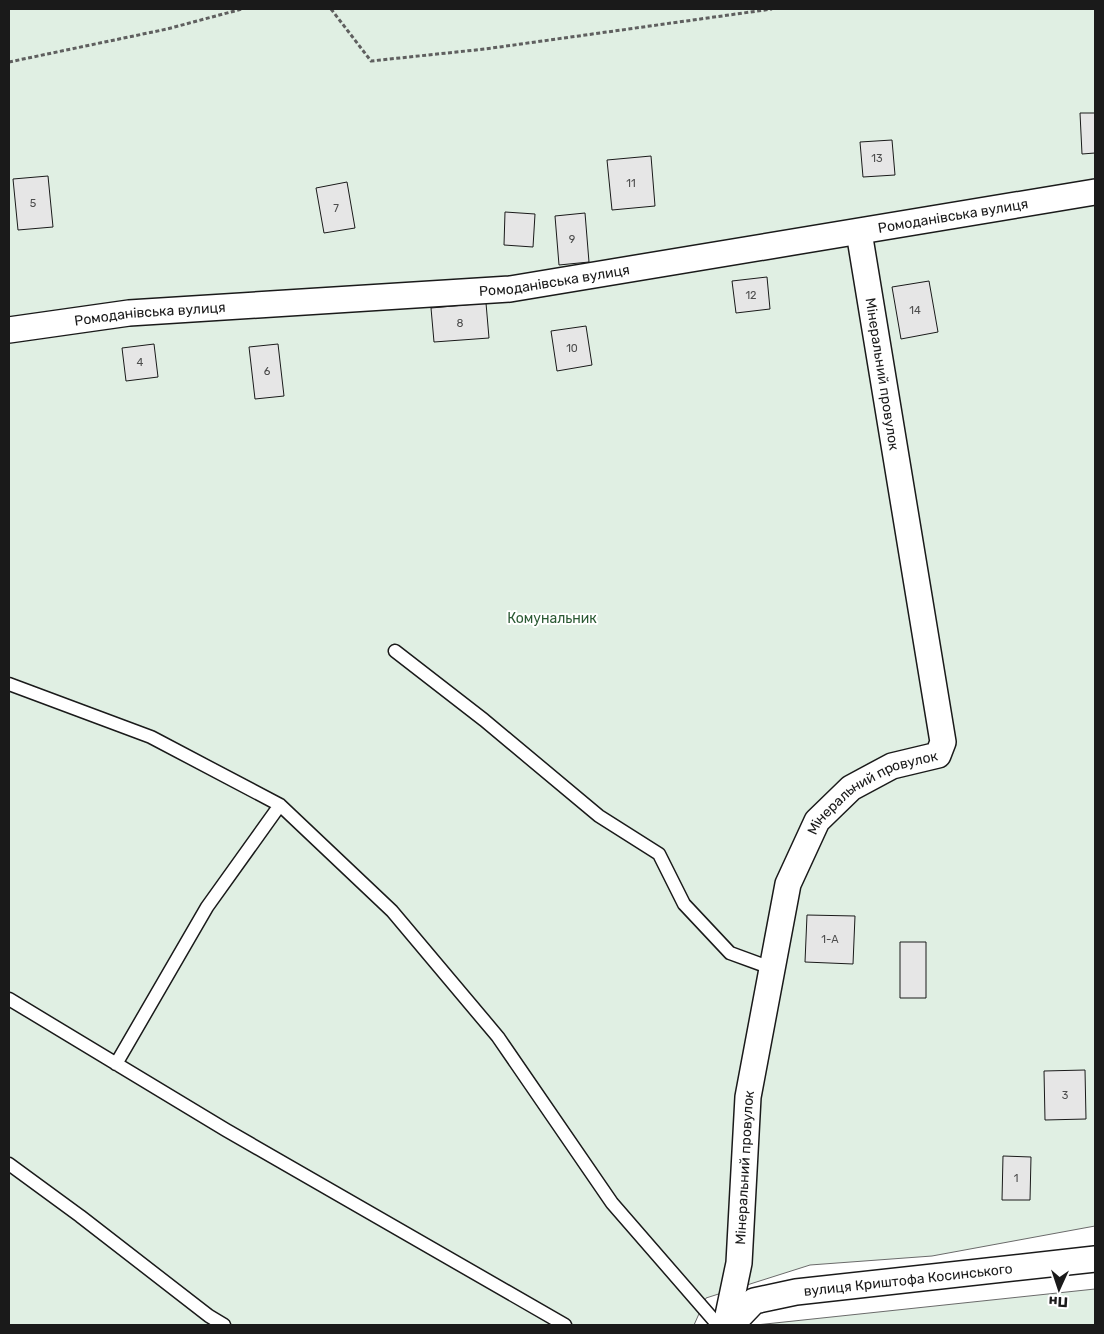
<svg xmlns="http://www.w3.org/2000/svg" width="1104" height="1334" viewBox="0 0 1104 1334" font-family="Rubik,sans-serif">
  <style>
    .green { fill: #e0efe3; stroke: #6a6a6a }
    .building { fill: #e6e6e6; stroke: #1a1a1a }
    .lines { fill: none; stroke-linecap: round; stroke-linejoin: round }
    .service-casing { stroke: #1a1a1a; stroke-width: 15 }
    .minor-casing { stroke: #1a1a1a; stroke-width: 28 }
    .path { stroke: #5f5f5f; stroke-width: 3; stroke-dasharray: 4 2.5; stroke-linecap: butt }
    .service { stroke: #fff; stroke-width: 12 }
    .minor { stroke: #fff; stroke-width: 25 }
    .labels { text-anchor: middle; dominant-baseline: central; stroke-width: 4; stroke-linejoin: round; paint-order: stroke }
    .number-label { font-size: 11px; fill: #4d4d4d }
    .street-label { font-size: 14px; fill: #1a1a1a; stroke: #fff }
    .park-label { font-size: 14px; fill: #2b5a34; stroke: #fff }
  </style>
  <rect width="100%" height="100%" fill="#fff"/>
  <path class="green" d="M9,9H1095V1226L932,1256L810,1265L706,1298L694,1325H9Z
    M1095,1289V1325H756Z"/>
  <path class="building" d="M1080,113H1095V153L1082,154Z
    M892,140L895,175L863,177L860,142Z
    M651,156L655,206L612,210L607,160Z
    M48,176L53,227L18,230L13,179Z
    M347,182L355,228L324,233L316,188Z
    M505,212L535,214L533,247L504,245Z
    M585,213L589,262L559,265L555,216Z
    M767,277L770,309L736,313L732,281Z
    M929,281L938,332L901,339L892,287Z
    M486,303L489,338L434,342L431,308Z
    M586,326L592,365L557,371L551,331Z
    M154,344L158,377L126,381L122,348Z
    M278,344L284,396L255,399L249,347Z
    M807,915L855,916L853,964L805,962Z
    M900,942H926V998H900Z
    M1085,1070L1086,1119L1045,1120L1044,1071Z
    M1003,1156L1031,1157L1030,1200H1002Z"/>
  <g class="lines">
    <defs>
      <path id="service" d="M395,651L484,720L599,816L659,854L684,904L730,953L771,968
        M9,684L151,737L280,805L392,911L498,1037L612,1203L718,1325
        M9,999L226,1130L565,1325
        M116,1064L207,907L280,805
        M9,1164L80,1216L209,1316L224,1325"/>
      <g id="minor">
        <path id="s1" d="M9,330L129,313L510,289L1095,192"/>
        <path id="s2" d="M726,1325L739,1263L748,1097L788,884L817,821L851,788L892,766L938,755L943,742L859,232"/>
        <path id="s3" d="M731,1325L754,1301L796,1292L1095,1259"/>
      </g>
    </defs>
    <use href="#service" class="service-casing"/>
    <use href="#minor" class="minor-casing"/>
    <path class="path" d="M331,9L371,61L485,49L772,9
      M9,62L167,29L242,9"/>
    <use href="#service" class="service"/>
    <use href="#minor" class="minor"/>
  </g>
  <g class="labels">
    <g class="number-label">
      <text x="877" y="158">13</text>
      <text x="631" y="183">11</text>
      <text x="33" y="203">5</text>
      <text x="336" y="208">7</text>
      <text x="572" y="239">9</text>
      <text x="751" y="295">12</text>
      <text x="915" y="310">14</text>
      <text x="460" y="323">8</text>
      <text x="572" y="348">10</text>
      <text x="140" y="362">4</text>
      <text x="267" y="371">6</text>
      <text x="830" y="939">1-А</text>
      <text x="1065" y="1095">3</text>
      <text x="1016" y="1178">1</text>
    </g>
    <g class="street-label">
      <text stroke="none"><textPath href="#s1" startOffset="952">Ромоданівська вулиця</textPath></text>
      <text stroke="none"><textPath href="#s1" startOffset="548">Ромоданівська вулиця</textPath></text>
      <text stroke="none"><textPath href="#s1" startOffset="142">Ромоданівська вулиця</textPath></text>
      <text transform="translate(882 374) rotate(81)">Мінеральний провулок</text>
      <text stroke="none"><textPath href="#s2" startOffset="579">Мінеральний провулок</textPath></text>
      <text stroke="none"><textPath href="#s2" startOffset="159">Мінеральний провулок</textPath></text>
      <text stroke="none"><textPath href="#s3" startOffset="189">вулиця Криштофа Косинського</textPath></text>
    </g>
    <g class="park-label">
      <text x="552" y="618">Комунальник</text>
    </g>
  </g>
  <rect width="1104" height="1334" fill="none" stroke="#1a1a1a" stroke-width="20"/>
  <g transform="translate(1059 1289) rotate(183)" stroke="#ffffff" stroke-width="4" paint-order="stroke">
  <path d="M0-4L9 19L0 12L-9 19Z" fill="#1a1a1a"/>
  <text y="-8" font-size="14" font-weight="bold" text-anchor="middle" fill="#1a1a1a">Пн</text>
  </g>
</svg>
